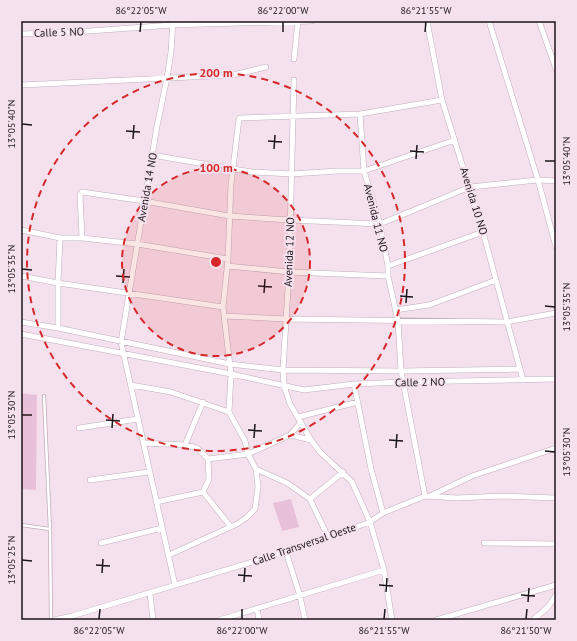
<svg xmlns="http://www.w3.org/2000/svg" width="577" height="641" viewBox="0 0 577 641" font-family="'PT Sans',sans-serif">
  <style>
    .green { fill: #e9c0da }
    .lines { fill: none; stroke-linecap: round; stroke-linejoin: round }
    .service-casing { stroke: #c1adba; stroke-width: 4 }
    .minor-casing { stroke: #c1adba; stroke-width: 6 }
    .service { stroke: #fff; stroke-width: 2.5 }
    .minor { stroke: #fff; stroke-width: 5 }
    .ticks { fill: none; stroke: #1c1519; stroke-width: 1.5 }
    .ring { fill: none; stroke: #d62828; stroke-width: 2; stroke-dasharray: 7 5 }
    .labels { text-anchor: middle; dominant-baseline: central; stroke-width: 4; stroke-linejoin: round; paint-order: stroke }
    .street-label { font-size: 11px; fill: #1c1519; stroke: #f5e1ed }
    .centre { fill: #d62828; stroke: #f5e1ed; stroke-width: 2 }
    .ring-label { font-size: 12px; text-anchor: middle; font-weight: bold; fill: #d62828; stroke: #f5e1ed; stroke-width: 4; stroke-linejoin: round; paint-order: stroke }
    .neatline { fill: none; stroke: #1c1519; stroke-width: 1.5 }
    .ticks-label { font-size: 10px; text-anchor: middle; fill: #1c1519 }
  </style>
  <rect width="100%" height="100%" fill="#f5e1ed"/>
  <path class="green" d="M21,393L37,395L36,490L21,489Z
    M291,499L299,527L282,531L273,503Z"/>
  <g class="lines">
    <defs>
      <path id="service" d="M44,396L50,529
        M21,525L50,529L51,620"/>
      <path id="minor" d="M173,21L171,52L167,78L157,126L121,342L175,585
        M427,21L442,100L483,232L523,380
        M489,21L538,180L556,247
        M539,21L556,69
        M21,34L76,32L172,25L312,21
        M294,59L298,21
        M294,80L289,272L283,370L284,386L290,404L311,440L320,452L352,482L370,522L384,570L392,620
        M21,85L233,75L266,67
        M360,114L364,171L380,224L388,266V276L398,321L401,371L425,496
        M152,155L233,169L252,172L292,174L337,171H364L455,140
        M21,230L60,238H82L137,244L228,259
        M82,238L80,195L82,192L144,201L229,216L290,220L380,224L470,187L538,180L556,181
        M227,266L289,272L388,276
        M388,266L483,232
        M21,276L58,283L223,307
        M395,310L429,305L496,280
        M224,316L287,319L507,322L556,313
        M21,322L58,328L230,364L283,370L401,371L520,369
        M58,328V283L60,238
        M21,334L231,374L304,390L354,384L403,382L556,379
        M354,384L371,469L383,513
        M131,385L171,392L229,412L245,441L248,454L256,469L258,487L255,509L246,518L237,524L169,555
        M229,412L231,374L223,307L228,259L231,184L239,119L240,118L360,114L442,100
        M298,417L358,402
        M79,428L138,419
        M290,435L301,422
        M143,443L185,445L197,448L208,459L209,479L203,492L156,502
        M185,445L203,402
        M208,459L248,454L290,435L311,440
        M256,469L287,483L310,499L328,537
        M90,480L149,472
        M203,492L231,527
        M430,496L472,476L556,448
        M310,499L343,472
        M101,543L162,528
        M484,543L556,544
        M286,552L300,596L305,620
        M150,593L153,620
        M257,608L259,620
        M54,620L72,616L286,552L370,522L383,513L425,496L457,498L502,496L556,498
        M219,620L384,570
        M436,620L556,585
        M533,620L548,607L556,595"/>
    </defs>
    <use href="#service" class="service-casing"/>
    <use href="#minor" class="minor-casing"/>
    <use href="#service" class="service"/>
    <use href="#minor" class="minor"/>
  </g>
  <path class="ticks" d="M140,32L141,22M283,32V22M425,32L426,22M22,124L32,125M126,131L140,132M133,139L134,125M268,141L282,142M274,149L275,135M410,151L424,152M416,159L417,145M545,161H555M22,269L32,270M116,276L130,277M123,283L124,269M258,286L272,287M264,293L265,279M400,296L413,297M406,303L407,289M545,306L555,307M22,415H32M106,420L120,421M112,428L113,414M248,430L262,431M254,438L255,424M389,440L403,441M396,448L397,434M545,451L555,452M22,560L32,561M96,565L110,566M102,573L103,559M238,575L252,576M244,582L245,568M379,585L393,586M386,592L387,578M521,595L535,596M528,602L529,588M99,619L100,609M242,619V609M384,619L385,609M526,619L527,609"/>
  <circle cx="216" cy="262" r="94" fill="#d62828" fill-opacity=".12"/>
  <g class="ring">
    <circle cx="216" cy="262" r="94"/>
    <circle cx="216" cy="262" r="189"/>
  </g>
  <g class="labels">
    <g class="street-label">
      <text transform="translate(59 32) rotate(-2)">Calle 5 NO</text>
      <text transform="translate(147 187) rotate(-80)">Avenida 14 NO</text>
      <text transform="translate(474 201) rotate(73)">Avenida 10 NO</text>
      <text transform="translate(376 218) rotate(76)">Avenida 11 NO</text>
      <text transform="translate(289 252) rotate(-88)">Avenida 12 NO</text>
      <text transform="translate(420 382) rotate(-1)">Calle 2 NO</text>
      <text transform="translate(304 544) rotate(-19)">Calle Transversal Oeste</text>
    </g>
  </g>
  <circle cx="216" cy="262" r="6" class="centre"/>
  <g class="ring-label">
    <text x="216" y="77">200 m</text>
    <text x="216" y="172">100 m</text>
  </g>
  <rect width="577" height="641" fill="none" stroke="#f5e1ed" stroke-width="44"/>
  <rect x="22" y="22" width="533" height="597" class="neatline"/>
  <g class="ticks-label">
    <text x="141" y="14">86°22'05"W</text>
    <text x="283" y="14">86°22'00"W</text>
    <text x="426" y="14">86°21'55"W</text>
    <text transform="translate(11 124) rotate(-90)" y="4">13°05'40"N</text>
    <text transform="translate(566 161) rotate(-90)" y="4">13°05'40"N</text>
    <text transform="translate(11 269) rotate(-90)" y="4">13°05'35"N</text>
    <text transform="translate(566 307) rotate(-90)" y="4">13°05'35"N</text>
    <text transform="translate(11 415) rotate(-90)" y="4">13°05'30"N</text>
    <text transform="translate(566 452) rotate(-90)" y="4">13°05'30"N</text>
    <text transform="translate(11 560) rotate(-90)" y="4">13°05'25"N</text>
    <text x="99" y="634">86°22'05"W</text>
    <text x="242" y="634">86°22'00"W</text>
    <text x="384" y="634">86°21'55"W</text>
    <text x="526" y="634">86°21'50"W</text>
  </g>
</svg>
